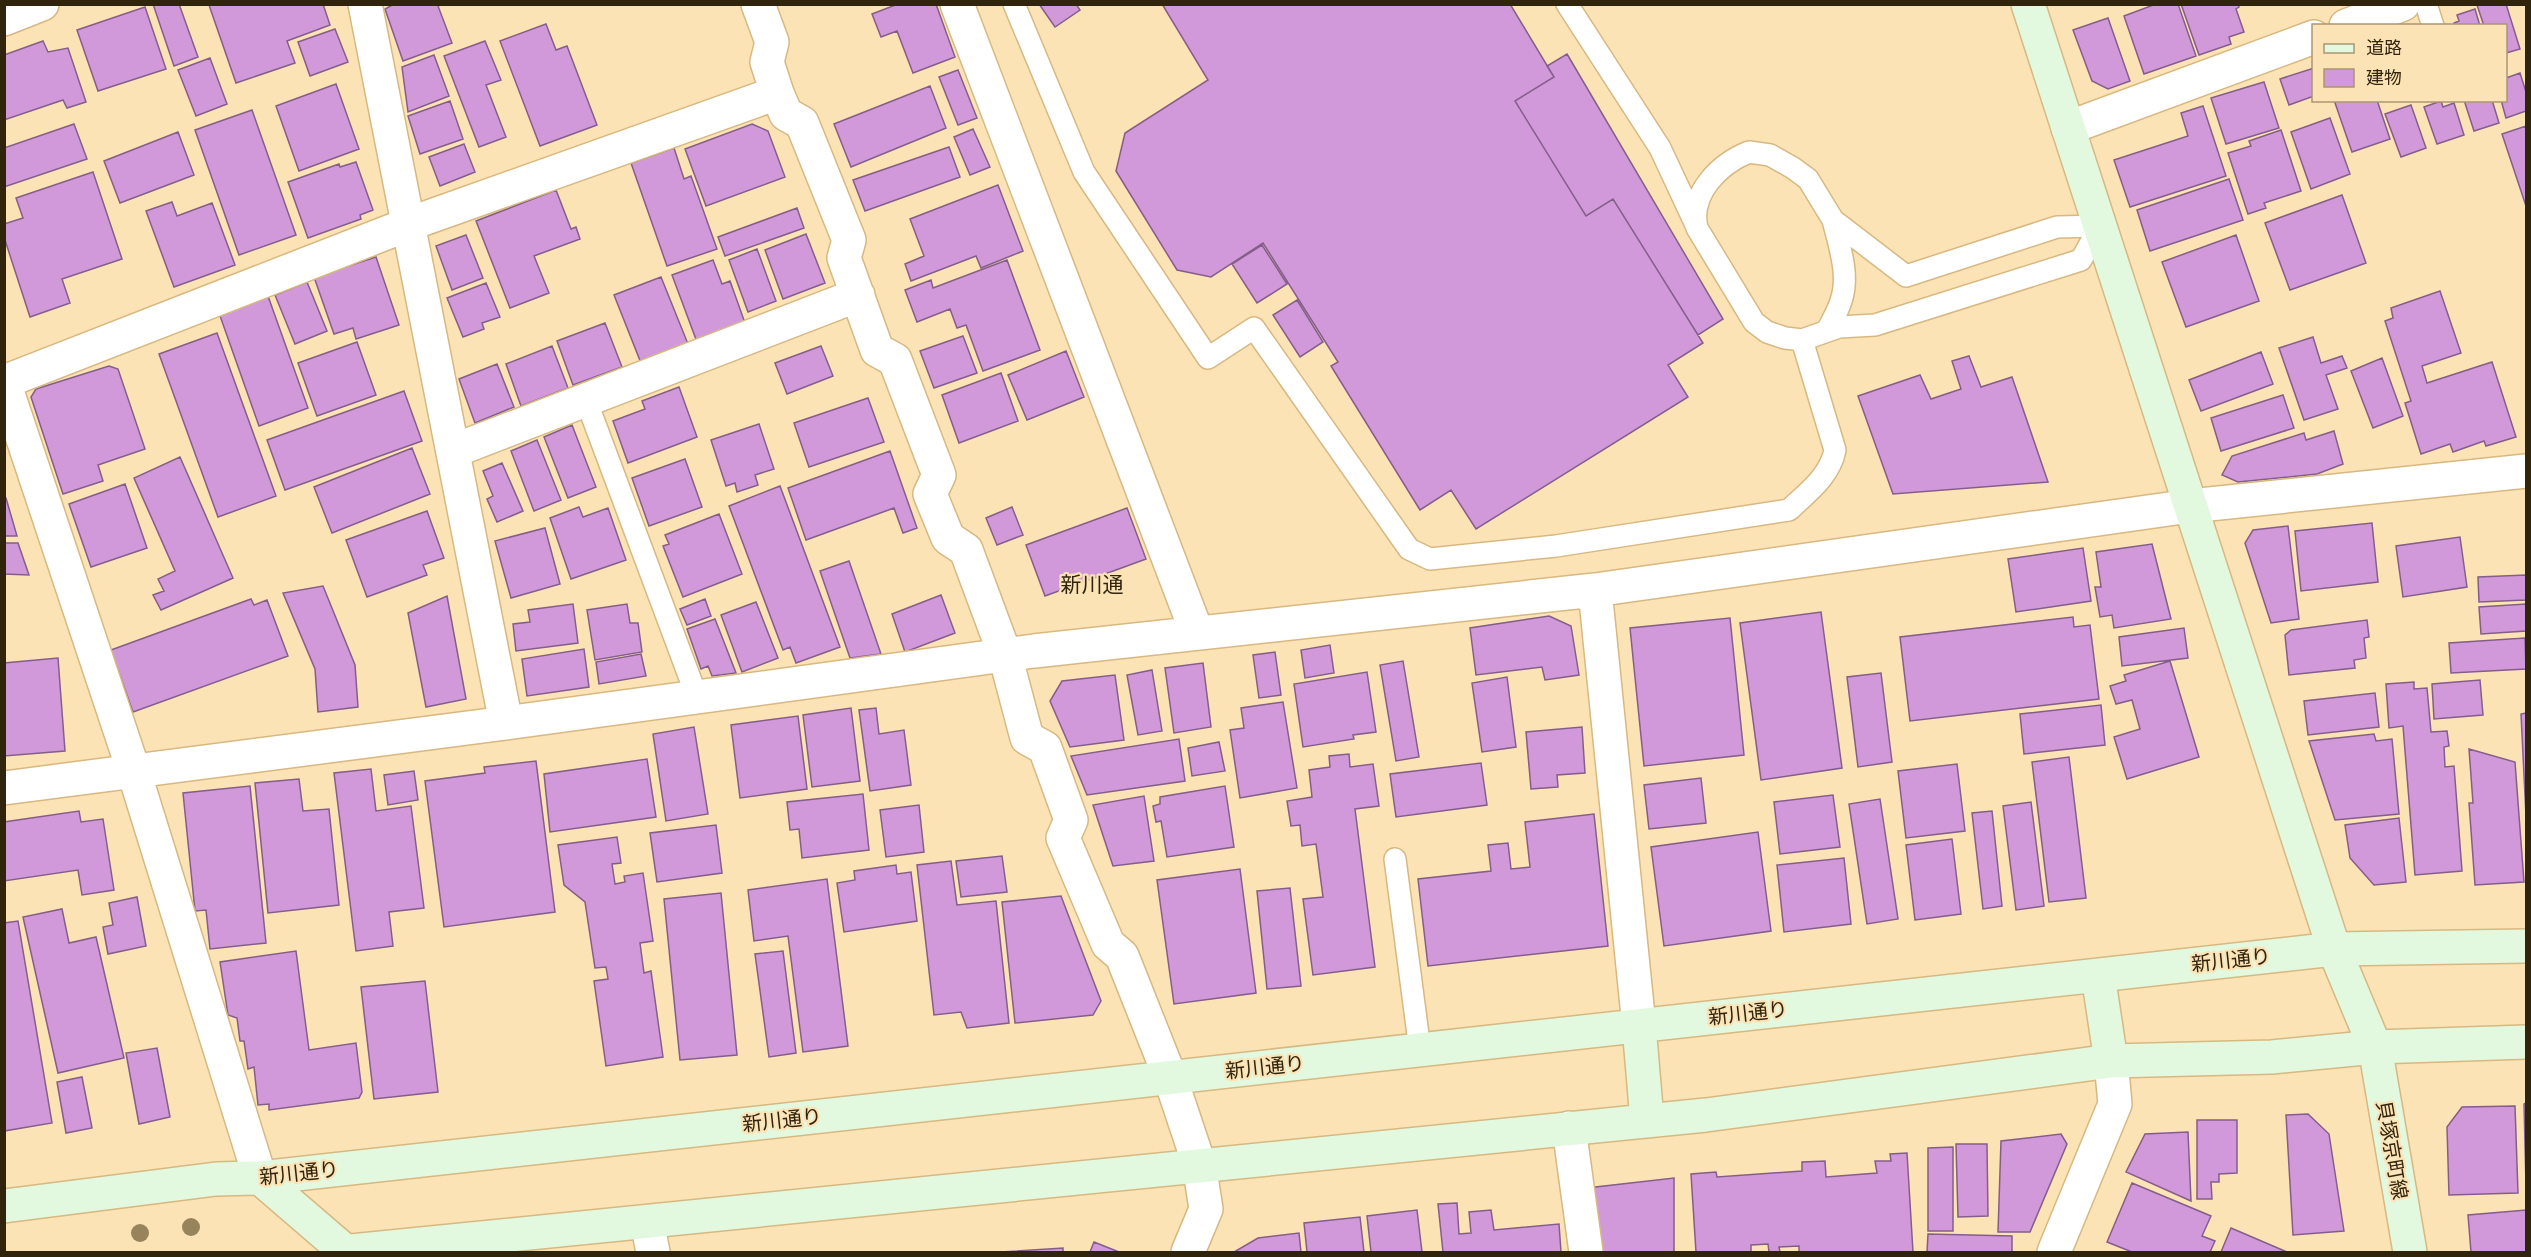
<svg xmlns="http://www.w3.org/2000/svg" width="2531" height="1257" viewBox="0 0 2531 1257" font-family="'Space Grotesk','Noto Sans JP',sans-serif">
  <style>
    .building { fill: #d299da; stroke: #845e8a; stroke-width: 1.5 }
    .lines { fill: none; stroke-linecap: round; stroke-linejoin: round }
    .lane-casing { stroke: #d7b881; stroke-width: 24 }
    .street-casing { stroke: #d7b881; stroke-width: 36 }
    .secondary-casing { stroke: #d7b881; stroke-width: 36 }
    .lane { stroke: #fff; stroke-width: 21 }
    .street { stroke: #fff; stroke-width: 33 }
    .secondary { stroke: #e2f9e0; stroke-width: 33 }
    .tree { fill: #98845c }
    .labels { text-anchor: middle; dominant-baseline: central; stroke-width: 4.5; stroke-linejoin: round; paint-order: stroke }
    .street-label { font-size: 20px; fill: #30240d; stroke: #fce3b6 }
    .neighbourhood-label { font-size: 21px; fill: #30240d; stroke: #fce3b6 }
  </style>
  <rect width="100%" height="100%" fill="#fce3b6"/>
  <path class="building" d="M153,4H179L198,57L174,66Z
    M323,4L330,25L287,41L295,63L236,83L209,5Z
    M394,4H443L438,6L452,43L403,61L385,9Z
    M898,4H936L955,57L913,73L897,31L881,37L872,14Z
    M1039,4H1076L1080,10L1055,27Z
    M1162,4H1510L1554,77L1515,101L1586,216L1613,199L1703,343L1668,365L1688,397L1476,529L1451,490L1420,510L1331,366L1338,362L1263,243L1211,277L1177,270L1116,171L1125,133L1208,80Z
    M2156,4H2178L2196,56L2144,74L2124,16Z
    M2181,4H2238L2239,7L2236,9L2244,32L2229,37L2231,44L2199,55Z
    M2506,4L2520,49L2506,53V26H2484L2477,5Z
    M145,7L166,69L98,91L77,30Z
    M2475,9L2480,26H2454V23L2459,21L2457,15Z
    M2108,18L2130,81L2108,89L2092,81L2073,30Z
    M546,24L556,50L567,46L597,125L540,146L500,41Z
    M335,29L348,62L310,76L298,42Z
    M43,41L48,52L68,48L86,102L67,108L63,100L4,120V55Z
    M485,41L501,80L486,85L506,137L479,147L444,56Z
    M1567,54L1723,319L1698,335L1613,199L1586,216L1515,101L1554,77L1547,66Z
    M434,55L449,96L408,112L402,67Z
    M210,58L227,104L196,116L178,70Z
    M2314,68V96L2289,105L2280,79Z
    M958,70L977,118L958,125L939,77Z
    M2520,73L2526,92V111L2506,118L2501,100H2506V78Z
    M2264,82L2279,128L2226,144L2211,98Z
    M336,84L359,149L299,171L276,106Z
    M930,86L946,128L851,167L834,124Z
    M2334,100H2377L2390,139L2352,152Z
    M2464,100H2492L2499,123L2474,131Z
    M450,101L463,139L420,154L408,116Z
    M2441,101L2443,107L2454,103L2464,135L2437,144L2424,107Z
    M2411,105L2426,148L2401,157L2385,114Z
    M2203,106L2226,176L2130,207L2114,160L2188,136L2181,113Z
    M252,110L296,235L239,255L195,130Z
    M2330,118L2350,174L2311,189L2291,132Z
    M74,124L87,159L4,187V148Z
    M752,124L768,131L785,177L706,206L685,149Z
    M2526,126V206L2502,134Z
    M973,129L990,167L970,175L954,137Z
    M2281,130L2301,191L2264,203L2266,208L2248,214L2228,153L2251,146L2249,141Z
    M178,132L194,175L120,203L104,161Z
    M464,144L475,172L440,186L429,157Z
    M949,147L960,177L865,211L853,180Z
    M674,148L684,179L691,176L717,249L667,266L631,163Z
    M356,162L373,210L360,215L361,219L308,238L288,182L339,164L340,167Z
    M93,172L122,259L62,279L70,303L30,317L4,237V224L23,218L16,198Z
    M2229,179L2243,220L2150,251L2137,210Z
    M998,185L1023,251L981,268L976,256L911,281L905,264L924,256L910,219Z
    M556,190L571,229L576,227L580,239L534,256L549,293L510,308L476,221Z
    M2342,195L2366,263L2290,290L2265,223Z
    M172,202L177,216L212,203L235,265L174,287L146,211Z
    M797,208L804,228L725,256L718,237Z
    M806,234L825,283L783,299L765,250Z
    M466,235L483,278L452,290L436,246Z
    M2236,235L2259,301L2186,327L2162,262Z
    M1262,245L1287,284L1257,303L1232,264Z
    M757,249L776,301L748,312L729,260Z
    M376,257L399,325L356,339L353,328L334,334L314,277Z
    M713,260L722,284L730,281L745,323L697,342L672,275Z
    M1007,260L1040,350L983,371L966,325L957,328L950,309L917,322L905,290L931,280L933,288Z
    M661,277L688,344L641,363L614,295Z
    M307,282L327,331L295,344L275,295Z
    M486,283L500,317L482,323L484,329L463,337L447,298Z
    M2440,291L2461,353L2422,366L2427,383L2492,362L2516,437L2486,446L2484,441L2453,452L2450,444L2421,454L2405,403L2411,401L2385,321L2393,318L2391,308Z
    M268,296L308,408L259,426L219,313Z
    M1297,300L1323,342L1300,357L1273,315Z
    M605,323L622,367L573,385L557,341Z
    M217,333L276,496L218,517L159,354Z
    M963,336L977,373L934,388L920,351Z
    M2313,337L2321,363L2342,356L2347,368L2326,375L2338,409L2304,420L2279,348Z
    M357,342L376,395L317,416L298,363Z
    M552,346L568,388L521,406L506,364Z
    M821,346L833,376L787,394L775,363Z
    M1066,351L1084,397L1027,420L1008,375Z
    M2261,352L2273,384L2201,411L2189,380Z
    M1969,356L1981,387L2012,377L2048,482L1893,494L1858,396L1920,375L1931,399L1961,389L1952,361Z
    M2382,358L2403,416L2373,428L2351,371Z
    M497,364L514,407L475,423L459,379Z
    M109,366L118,369L145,449L98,465L103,481L63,494L31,397L36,389Z
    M1001,373L1018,421L959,443L942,395Z
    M679,387L697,437L628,463L613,421L645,409L642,401Z
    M404,391L422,441L285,490L267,440Z
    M2283,395L2294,428L2221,451L2211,418Z
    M868,398L884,442L809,467L794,423Z
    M759,424L774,469L755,475L758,485L737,492L735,483L726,486L711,440Z
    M572,425L596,487L568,498L544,437Z
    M2334,431L2343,464L2317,474L2238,482L2222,475L2232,456L2304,433L2306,440Z
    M537,440L561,500L534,511L511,451Z
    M412,448L430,494L332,533L314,487Z
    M890,451L917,528L903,533L894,508L806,540L788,488Z
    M180,457L233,578L161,610L153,595L164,591L158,579L175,571L134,478Z
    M685,459L702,507L649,526L632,478Z
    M502,463L523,511L497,522L487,499L493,496L483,471Z
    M125,484L147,548L91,567L69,504Z
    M780,486L840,647L796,663L790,647L783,650L729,506Z
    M4,498H6L17,536H4Z
    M579,507L583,517L608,508L626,560L571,579L550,518Z
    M1012,507L1023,535L997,545L986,518Z
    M1127,508L1146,559L1045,596L1026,545Z
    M427,511L444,558L423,565L427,575L367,597L346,540Z
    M719,514L742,574L683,597L663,546L669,544L665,535Z
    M2372,523L2378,582L2301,591L2295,531Z
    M2288,526L2299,619L2271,623L2245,543L2253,530Z
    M545,528L560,584L511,598L495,541Z
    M2460,537L2467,587L2403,597L2396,546Z
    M4,543H18L29,575L4,574Z
    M2152,544L2171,619L2114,628L2112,615L2100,617L2095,587H2101L2096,552Z
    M2083,548L2091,601L2016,612L2008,559Z
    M849,561L881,654L850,658L820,571Z
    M2526,575V600L2479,602L2478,577Z
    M323,586L355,665L358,707L318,712L315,669L283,593Z
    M941,595L955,633L905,652L892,614Z
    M447,596L466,699L426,707L408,613Z
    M251,599L254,605L267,600L288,656L133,712L111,650Z
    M705,599L711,616L687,625L680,609Z
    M756,602L778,658L742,672L721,615Z
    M573,604L578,643L516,651L513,624L530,622L528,610Z
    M627,604L630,623H638L642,652L595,660L587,610Z
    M2526,604V631L2481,634L2479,607Z
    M1821,612L1842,768L1761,780L1740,623Z
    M1549,616L1571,626L1579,675L1545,680L1542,667L1476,675L1470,628Z
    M2073,617L2074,627L2090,625L2099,699L1910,721L1900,637Z
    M1730,618L1744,755L1644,766L1630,628Z
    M715,619L736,673L712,676L708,666L701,669L687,629Z
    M2367,620L2369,637L2364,638L2366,658L2354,660L2355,668L2289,675L2285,635L2291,630Z
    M2184,628L2188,658L2122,666L2119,637Z
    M2525,638L2526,669L2451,673L2449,643Z
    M1330,645L1334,673L1305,678L1301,650Z
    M584,649L589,687L527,696L522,659Z
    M1275,652L1281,695L1259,698L1253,655Z
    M641,654L646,676L599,684L596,662Z
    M58,658L65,751L4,756V663Z
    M1403,661L1419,757L1396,761L1380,665Z
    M2170,661L2199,757L2127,779L2114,737L2140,729L2132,700L2116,704L2110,686L2126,681L2124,675Z
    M1203,663L1211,727L1174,733L1165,668Z
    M1152,670L1162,731L1138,735L1127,675Z
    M1367,672L1376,732L1353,735L1354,739L1303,747L1294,684Z
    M1881,673L1892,762L1858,767L1847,677Z
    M1115,675L1124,740L1070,747L1050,701L1062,681Z
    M1507,677L1516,747L1482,752L1472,683Z
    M2480,680L2483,715L2434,719L2432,684Z
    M2414,682V689L2427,688L2431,732L2447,731L2449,746L2444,747L2445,767L2454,766L2462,871L2415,875L2403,726L2389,728L2386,684Z
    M2375,693L2379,727L2308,735L2304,701Z
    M1283,702L1297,788L1240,798L1230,730L1244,728L1241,708Z
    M2101,705L2105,745L2024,754L2020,714Z
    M851,708L860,781L812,787L803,715Z
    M876,708L879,734L904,730L911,785L870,791L859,710Z
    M2526,713V816L2521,714Z
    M798,716L807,789L740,798L731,725Z
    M694,727L708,814L666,821L653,734Z
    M1582,727L1585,773L1557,775L1558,787L1531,789L1526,732Z
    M2374,734L2376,741L2392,739L2399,814L2335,820L2309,741Z
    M1179,739L1185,781L1087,795L1071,756Z
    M1219,742L1225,771L1192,776L1188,748Z
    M2469,749L2515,762L2524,882L2475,885L2469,803H2473Z
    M1349,754L1350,767L1373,764L1379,806L1355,809L1375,967L1313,975L1303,899L1323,897L1316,844L1302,846L1300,825L1291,826L1287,801L1312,797L1309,770L1330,767L1329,756Z
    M2069,757L2086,898L2049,902L2032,762Z
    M647,759L656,817L550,832L544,774Z
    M536,761L555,912L444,927L425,781L485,773L484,767Z
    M1481,763L1487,805L1396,817L1390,774Z
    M1957,764L1965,831L1906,838L1898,771Z
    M371,769L376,811L411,806L424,908L389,912L393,946L356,951L334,773Z
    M414,771L418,800L388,805L384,775Z
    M1701,778L1706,823L1649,829L1644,785Z
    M299,779L303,811L329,809L339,905L268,913L255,783Z
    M250,786L266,943L210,949L206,910L195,911L183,793Z
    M1225,786L1234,847L1167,857L1161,821L1156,822L1153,806L1160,804V797Z
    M863,794L869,850L802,858L799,829L790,830L787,802Z
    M1833,795L1840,847L1780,854L1774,802Z
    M1144,796L1154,861L1113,866L1093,805Z
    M1880,799L1898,919L1867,924L1849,804Z
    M2031,802L2044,906L2016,910L2003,806Z
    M919,805L924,852L886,857L880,810Z
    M79,811L81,822L103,819L114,890L82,895L78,870L4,881V822Z
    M1992,811L2002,906L1983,909L1972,813Z
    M1594,814L1608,946L1428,966L1418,879L1491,871L1488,845L1508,843L1511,869L1530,867L1525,822Z
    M2399,818L2406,882L2374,885L2350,858L2345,825Z
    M716,825L722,873L657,882L650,833Z
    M1758,832L1771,931L1664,946L1651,847Z
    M617,837L621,863L612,864L615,884L625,882L624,876L643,873L653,941L640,943L644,973L651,971L663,1057L606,1066L594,981L608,979L606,967L595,968L585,902L564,885L558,845Z
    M1952,839L1961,914L1915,920L1906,845Z
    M1002,856L1007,892L961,897L956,861Z
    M1844,858L1851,924L1784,932L1777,865Z
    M951,861L957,905L996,901L1009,1023L967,1028L961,1012L934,1015L917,865Z
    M896,865L897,874L911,872L917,921L844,932L837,883L855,880L854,871Z
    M1240,869L1256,993L1174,1004L1157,880Z
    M827,879L848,1046L803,1052L788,936L754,941L748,890Z
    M1290,888L1301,986L1267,989L1257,891Z
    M721,893L737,1055L680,1060L664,899Z
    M1061,896L1101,1001L1093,1015L1015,1023L1002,902Z
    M137,897L146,946L108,954L103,927L113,925L109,903Z
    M62,909L69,943L96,937L124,1058L58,1073L23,917Z
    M18,921L52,1123L4,1131V923Z
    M296,951L309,1050L356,1043L362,1092L359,1098L269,1110V1104L258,1105L254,1067L248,1069L244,1041H240L237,1018L228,1015L220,962Z
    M783,951L796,1053L769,1057L755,954Z
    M425,981L438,1092L374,1099L361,987Z
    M157,1048L170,1117L139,1124L126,1053Z
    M82,1077L92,1128L66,1133L57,1082Z
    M2526,1103V1186L2524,1104Z
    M2515,1106L2518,1193L2449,1195L2447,1127L2462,1107Z
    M2308,1114L2329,1134L2344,1231L2293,1235L2286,1115Z
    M2197,1120H2237V1173L2219,1174V1182H2211L2212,1199H2197Z
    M2188,1132L2191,1201L2126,1172L2145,1134Z
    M2061,1134L2067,1144L2030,1232H1998L2001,1141Z
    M1956,1144H1987L1988,1216L1958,1217Z
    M1953,1147V1231H1928V1148Z
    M1907,1153L1913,1252H1799V1246L1779,1247L1780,1252H1769L1768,1244L1751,1245V1252H1696L1691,1174L1716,1172L1717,1177L1802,1171V1162L1825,1161L1826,1177L1877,1173L1875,1161H1891L1890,1154Z
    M1674,1178V1252H1595L1587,1188Z
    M2132,1183L2211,1216L2202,1236L2215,1241L2210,1252H2132L2107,1242Z
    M1457,1203L1459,1234L1471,1233L1469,1212L1491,1210L1494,1230L1559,1224L1561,1252H1443L1438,1204Z
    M1417,1210L1422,1252H1371L1367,1216Z
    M2526,1210V1252H2471L2468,1215Z
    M1360,1217L1364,1252H1307L1304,1223Z
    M2231,1228L2287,1252H2221Z
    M1299,1233L1301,1252H1234L1258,1238Z
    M1928,1234L2012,1236V1252H1927Z
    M1094,1242L1119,1252H1090Z
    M1063,1248V1252H1001Z"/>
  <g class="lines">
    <defs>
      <path id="lane" d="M1014,4L1084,172L1208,358L1254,328L1409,549L1430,559L1556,546L1789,510C1808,492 1830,476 1835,450L1802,340
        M1567,4L1660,148L1696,225
        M2426,4L2433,26
        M1749,152L1770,155L1793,168L1808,179L1833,220L1906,276L2057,227L2100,226L2081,260L1875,325L1839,327L1802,340L1785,338L1767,332L1754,322L1697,228C1689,194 1719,164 1749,152Z
        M1827,331C1832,321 1838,311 1841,301C1850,275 1839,245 1833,220
        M586,400L697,697
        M1395,859L1420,1050"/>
      <path id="street" d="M365,4L506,723
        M758,4L772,42L767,62L777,93L786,114L802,123L849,240L844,258L877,350L895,360L939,475L930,494L948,538L966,550L1005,655L1027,738L1045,748L1071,820L1063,838L1108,944L1122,956L1170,1077L1199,1164L1206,1209L1188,1252
        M957,4L1197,633
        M4,19L42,4
        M2346,26L2403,4
        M2068,128L2314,37
        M4,382L134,772L260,1178
        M4,382L409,224L777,93
        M453,451L858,295
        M1595,590L1639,1026
        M4,788L506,723L1034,651L1595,590L2190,506L2526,471
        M1569,1128L1586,1252
        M647,1222L653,1252
        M2054,1252L2115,1104L2111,1061"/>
      <path id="secondary" d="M2028,4L2334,949L2375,1047L2410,1252
        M2098,975L2111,1061
        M1639,1026L1647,1120
        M260,1178L346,1252
        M4,1206L216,1179L260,1178L2334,949L2526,946
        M341,1252L1706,1115L2111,1061L2272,1057L2375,1047L2526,1042"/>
    </defs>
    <use href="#lane" class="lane-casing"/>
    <use href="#street" class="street-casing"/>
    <use href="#secondary" class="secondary-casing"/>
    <use href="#lane" class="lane"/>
    <use href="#street" class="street"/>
    <use href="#secondary" class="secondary"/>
  </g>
  <g class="tree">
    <circle cx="191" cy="1227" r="9"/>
    <circle cx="140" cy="1233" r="9"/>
  </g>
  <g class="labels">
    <g class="street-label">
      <text transform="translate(2231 960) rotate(-6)">新川通り</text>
      <text transform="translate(1748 1013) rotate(-6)">新川通り</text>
      <text transform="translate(1265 1067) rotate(-6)">新川通り</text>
      <text transform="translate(782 1120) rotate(-6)">新川通り</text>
      <text transform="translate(2392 1150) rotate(80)">貝塚京町線</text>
      <text transform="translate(299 1173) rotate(-6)">新川通り</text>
    </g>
    <g class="neighbourhood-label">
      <text x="1092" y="584">新川通</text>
    </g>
  </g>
  <rect width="2531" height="1257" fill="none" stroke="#30240d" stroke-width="12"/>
  <rect x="2312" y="24" width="195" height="78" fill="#fce3b6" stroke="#aa9772" stroke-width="1.5"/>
  <rect x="2324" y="44" width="30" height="9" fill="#e2f9e0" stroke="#aa9772" stroke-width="1.5"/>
  <text x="2366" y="54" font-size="18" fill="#30240d">道路</text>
  <rect x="2324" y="69" width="30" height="18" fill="#d299da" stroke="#aa9772" stroke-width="1.5"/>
  <text x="2366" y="84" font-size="18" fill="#30240d">建物</text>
</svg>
